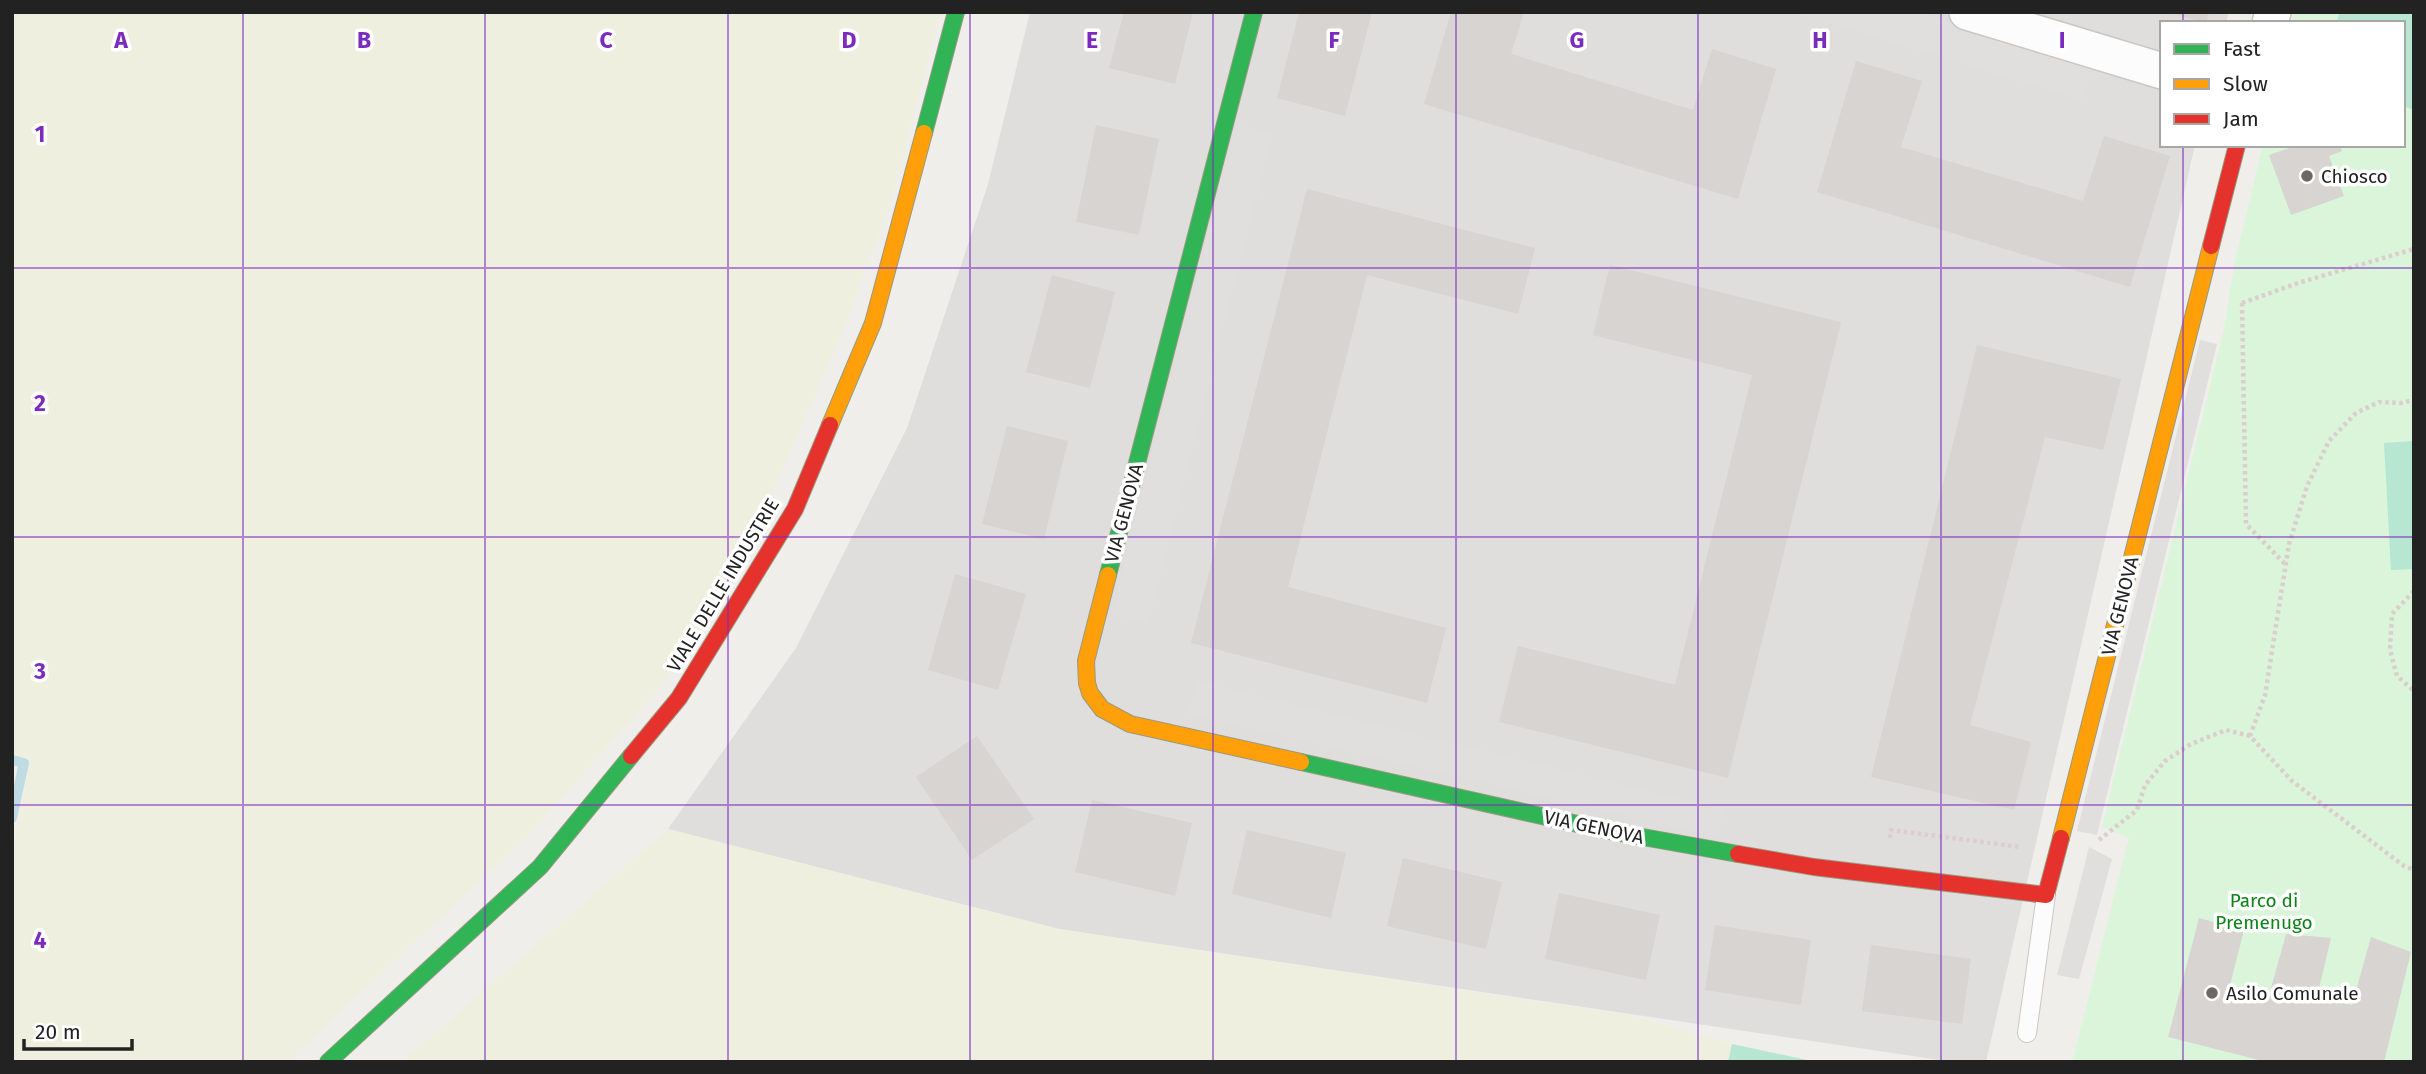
<svg xmlns="http://www.w3.org/2000/svg" width="2426" height="1074" viewBox="0 0 2426 1074" font-family="'Fira Sans',sans-serif">
  <style>
    .residential { fill: #dfdedc }
    .farmland { fill: #efefdf }
    .park { fill: #daf5da }
    .pitch { fill: #b7e6d2 }
    .parking { fill: #e0dfde }
    .lines { fill: none; stroke-linecap: round; stroke-linejoin: round }
    .stream { stroke: #bfdbe3; stroke-width: 10 }
    .building { fill: #d7d4d2 }
    .lane-casing { stroke: #c9c8c7; stroke-width: 20 }
    .street-casing { stroke: #c9c8c7; stroke-width: 38 }
    .fast-casing { stroke: #999a82; stroke-width: 18 }
    .slow-casing { stroke: #999a82; stroke-width: 18 }
    .jam-casing { stroke: #999a82; stroke-width: 18 }
    .path { stroke: #dccecd; stroke-width: 4.5; stroke-dasharray: 3.5 3.5; stroke-linecap: butt }
    .lane { stroke: #fdfcfc; stroke-width: 18 }
    .street { stroke: #fdfcfc; stroke-width: 35 }
    .fast { stroke: #30b455; stroke-width: 16 }
    .slow { stroke: #ff9f0a; stroke-width: 16 }
    .jam { stroke: #e5322d; stroke-width: 16 }
    .grid { fill: none; stroke: #7b2cbf; stroke-width: 2; stroke-opacity: 0.55 }
    .poi-dot { fill: #6a6968; stroke: #fff; stroke-width: 2.5 }
    .labels { text-anchor: middle; dominant-baseline: central; stroke-width: 7; stroke-linejoin: round; paint-order: stroke }
    .poi-label { font-size: 19px; fill: #222; stroke: #fff; text-anchor: start }
    .street-label { font-size: 19px; fill: #222; stroke: #fff }
    .park-label { font-size: 19px; fill: #0c8416; stroke: #fff }
    .grid-label { font-size: 23px; text-anchor: middle; font-weight: bold; fill: #7b2cbf; stroke: #fff; stroke-width: 7; stroke-linejoin: round; paint-order: stroke }
  </style>
  <rect width="100%" height="100%" fill="#f0eeeb"/>
  <path class="residential" d="M1030,12H2229L2226,23H2162V145H2195L1986,1062H1953L1059,929L668,829L796,648L907,428L988,184Z"/>
  <path class="farmland" d="M12,12H941L890,204L843,331L756,529L699,627L660,687L528,836L287,1062H12V858L30,760L12,755Z
    M668,829L1059,929L1634,1016L1732,1044L1728,1062H402Z"/>
  <path class="park" d="M2294,12H2414V1062H2072L2129,838L2102,827L2224,329L2235,260L2263,145H2403V23H2291Z"/>
  <path class="pitch" d="M2340,12H2414V110L2403,106V23H2336Z
    M2414,441V569L2391,570L2384,443Z
    M1732,1044L1817,1062H1728Z"/>
  <path class="parking" d="M1793,12H1915L2092,65L2082,100Z
    M1237,125L1273,133L1148,623L1111,614Z
    M2200,340L2217,344L2097,835L2077,831Z
    M1196,681L1723,809L1718,837L1189,714Z
    M2089,847L2112,859L2079,979L2057,975Z"/>
  <g class="lines">
    <path class="stream" d="M12,760L24,763L12,818"/>
  </g>
  <path class="building" d="M1124,12H1193L1175,84L1109,68Z
    M1299,12H1372L1345,116L1277,98Z
    M1451,12H1524L1511,54L1693,110L1712,49L1776,69L1738,199L1424,104Z
    M2167,12H2209L2206,23Z
    M1856,61L1922,81L1901,147L2083,201L2104,136L2170,156L2130,287L1817,192Z
    M1096,125L1159,139L1139,235L1076,222Z
    M2298,145H2340L2342,151L2329,156L2344,196L2291,215L2269,155Z
    M1307,189L1535,248L1518,314L1367,275L1288,587L1446,628L1427,703L1191,643Z
    M1610,265L1841,322L1728,778L1499,722L1518,646L1675,685L1752,375L1593,335Z
    M1052,275L1115,292L1090,388L1026,372Z
    M1977,345L2121,379L2103,450L2045,437L1970,725L2031,742L2014,810L1871,777Z
    M1007,426L1068,441L1044,539L982,524Z
    M955,574L1026,594L998,690L928,670Z
    M977,736L1034,819L972,860L916,777Z
    M1092,800L1192,823L1175,896L1075,872Z
    M1247,830L1346,853L1331,918L1232,894Z
    M1403,858L1502,882L1486,949L1387,926Z
    M1559,893L1660,915L1646,980L1545,959Z
    M2199,918L2244,930L2229,989L2268,999L2286,934L2331,938L2317,997L2352,1005L2371,937L2411,952L2384,1062H2267L2168,1037Z
    M1715,925L1811,940L1801,1005L1705,990Z
    M1871,945L1971,959L1962,1024L1862,1011Z"/>
  <g class="lines">
    <defs>
      <path id="lane" d="M2027,1033L2046,895"/>
      <path id="street" d="M1967,12L2162,71
        M2270,23L2273,12"/>
      <path id="fast" d="M924,133L956,12
        M1108,575L1254,12
        M1301,762L1609,831L1738,854
        M328,1062L540,867L631,756"/>
      <path id="slow" d="M830,425L873,323L924,133
        M1108,575L1086,661L1087,683L1090,693L1102,709L1130,724L1301,762
        M2061,838L2211,246"/>
      <path id="jam" d="M2211,246L2237,145
        M631,756L679,698L795,509L830,425
        M1738,854L1814,867L2046,895L2061,838"/>
    </defs>
    <use href="#lane" class="lane-casing"/>
    <use href="#street" class="street-casing"/>
    <use href="#fast" class="fast-casing"/>
    <use href="#slow" class="slow-casing"/>
    <use href="#jam" class="jam-casing"/>
    <path class="path" d="M2242,303L2246,524L2286,565
      M2242,303L2298,283L2414,249
      M2414,591L2392,614L2390,650L2397,676L2414,691
      M2250,736L2265,695L2289,544L2307,486L2329,441L2356,413L2379,402L2401,403L2414,400
      M1890,838L1891,830L2020,847
      M2099,840L2137,810L2145,785L2165,761L2191,744L2226,730L2250,736L2292,781L2404,866L2414,870"/>
    <use href="#lane" class="lane"/>
    <use href="#street" class="street"/>
    <use href="#fast" class="fast"/>
    <use href="#slow" class="slow"/>
    <use href="#jam" class="jam"/>
  </g>
  <path class="grid" d="M243,12V1062M485,12V1062M728,12V1062M970,12V1062M1213,12V1062M1456,12V1062M1698,12V1062M1941,12V1062M2183,12V23M2183,145V1062M12,268H2414M12,537H2414M12,805H2414"/>
  <g class="poi-dot">
    <circle cx="2307" cy="176" r="7"/>
    <circle cx="2212" cy="993" r="7"/>
  </g>
  <g class="labels">
    <g class="poi-label">
      <text x="2321" y="176">Chiosco</text>
      <text x="2226" y="993">Asilo Comunale</text>
    </g>
    <g class="street-label">
      <text transform="translate(1124 513) rotate(-75)">VIA GENOVA</text>
      <text transform="translate(723 585) rotate(-59)">VIALE DELLE INDUSTRIE</text>
      <text transform="translate(2120 606) rotate(-76)">VIA GENOVA</text>
      <text transform="translate(1594 827) rotate(12)">VIA GENOVA</text>
    </g>
    <g class="park-label">
      <text x="2264" y="900">Parco di<tspan x="2264" dy="22">Premenugo</tspan></text>
    </g>
  </g>
  <g class="grid-label">
    <text x="121" y="48">A</text>
    <text x="364" y="48">B</text>
    <text x="606" y="48">C</text>
    <text x="849" y="48">D</text>
    <text x="1092" y="48">E</text>
    <text x="1334" y="48">F</text>
    <text x="1577" y="48">G</text>
    <text x="1820" y="48">H</text>
    <text x="2062" y="48">I</text>
    <text x="40" y="142">1</text>
    <text x="40" y="411">2</text>
    <text x="40" y="679">3</text>
    <text x="40" y="948">4</text>
  </g>
  <rect width="2426" height="1074" fill="none" stroke="#222222" stroke-width="28"/>
  <rect x="2160" y="21" width="245" height="126" fill="#ffffff" stroke="#a7a7a7" stroke-width="2"/>
  <rect x="2174" y="44" width="35" height="10" fill="#30b455" stroke="#a7a7a7" stroke-width="2"/>
  <text x="2223" y="56" font-size="21" fill="#222222">Fast</text>
  <rect x="2174" y="79" width="35" height="10" fill="#ff9f0a" stroke="#a7a7a7" stroke-width="2"/>
  <text x="2223" y="91" font-size="21" fill="#222222">Slow</text>
  <rect x="2174" y="114" width="35" height="10" fill="#e5322d" stroke="#a7a7a7" stroke-width="2"/>
  <text x="2223" y="126" font-size="21" fill="#222222">Jam</text>
  <path d="M24 1039v10h108v-10" fill="none" stroke="#222222" stroke-width="3.5"/>
  <text x="35" y="1039" font-size="21" fill="#222222" stroke="#ffffff" stroke-width="5" paint-order="stroke">20 m</text>
</svg>
